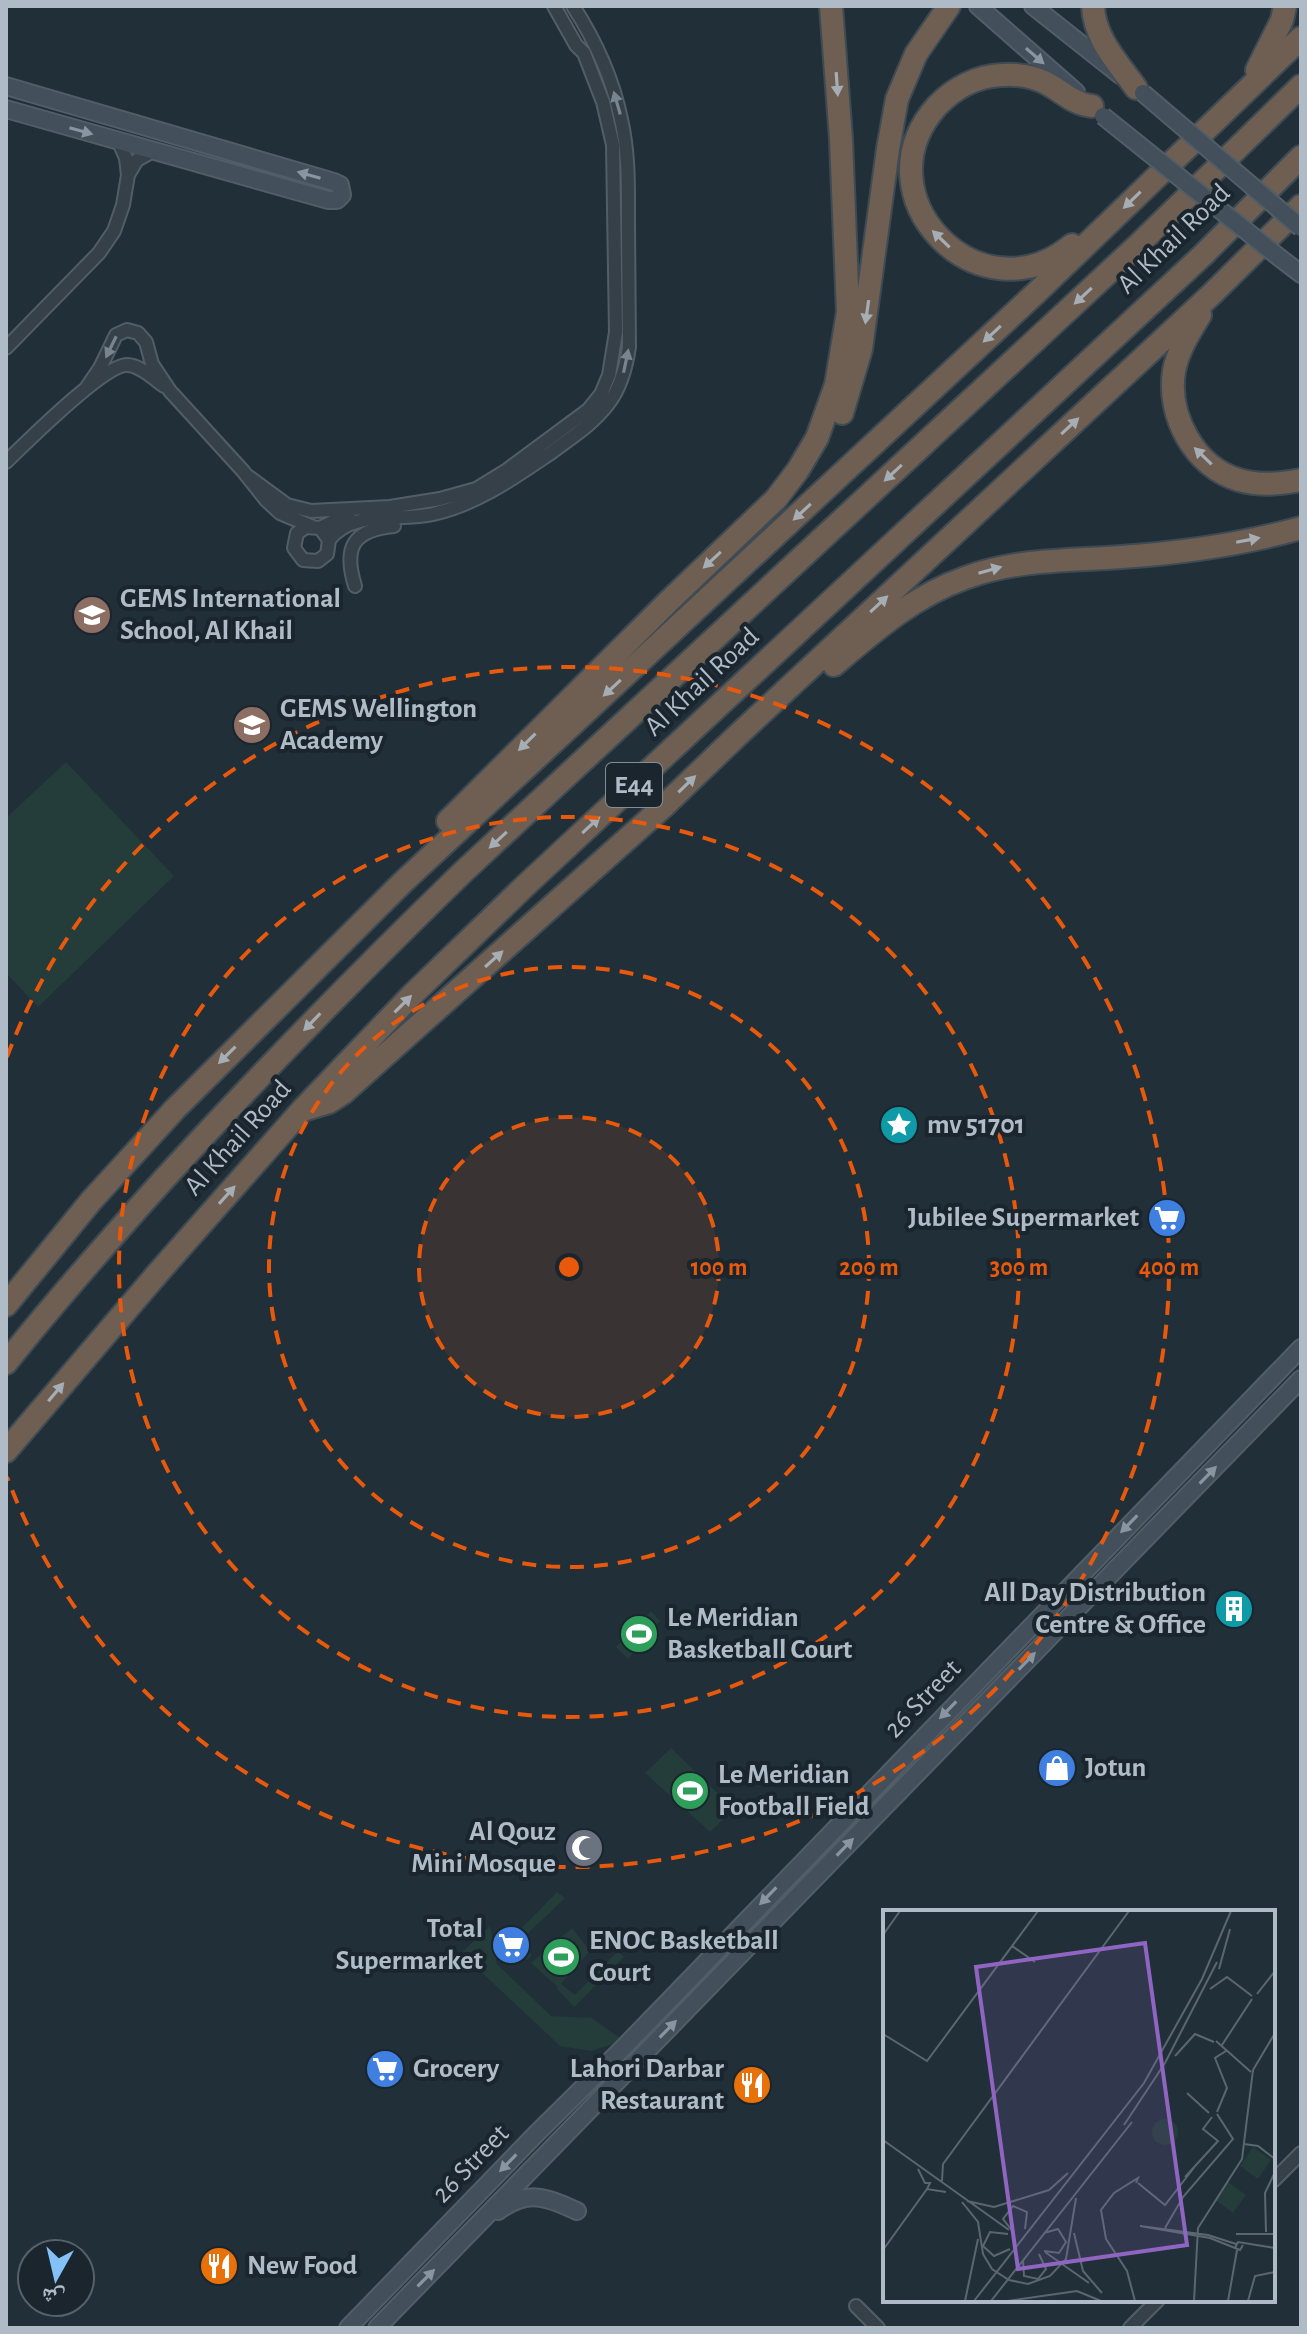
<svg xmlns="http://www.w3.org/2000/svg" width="1307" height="2334" viewBox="0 0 1307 2334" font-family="'Alegreya Sans','Noto Naskh Arabic',sans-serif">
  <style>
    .green { fill: #243c3a }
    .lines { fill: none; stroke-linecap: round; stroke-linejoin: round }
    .street-casing { stroke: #525e67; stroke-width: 16 }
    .secondary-casing { stroke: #525e67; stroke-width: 20 }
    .highway-casing { stroke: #3f4b54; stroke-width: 26 }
    .street { stroke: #354049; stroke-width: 12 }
    .secondary { stroke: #43505c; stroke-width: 16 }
    .highway { stroke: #6f5f52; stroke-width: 22 }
    .secondary-bridge-casing { stroke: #525e67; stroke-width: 20; stroke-linecap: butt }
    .secondary-bridge { stroke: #43505c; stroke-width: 16 }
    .oneway { fill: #8996a1 }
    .oneway2 { fill: #a5adb5 }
    .oneway3 { fill: #78848e }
    .ring { fill: none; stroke: #e8590c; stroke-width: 4; stroke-dasharray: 14 10 }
    .labels { text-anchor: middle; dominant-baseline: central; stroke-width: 8; stroke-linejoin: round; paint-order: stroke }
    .shield { fill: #1a252e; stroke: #828e98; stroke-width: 2 }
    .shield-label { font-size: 26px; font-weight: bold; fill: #afbbc6 }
    .street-label { font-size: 28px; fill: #afbbc6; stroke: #1a252e }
    .poi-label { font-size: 28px; font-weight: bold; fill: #afbbc6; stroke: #1a252e; text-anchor: start }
    .inset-road { fill: none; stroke: #5a6771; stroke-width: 2 }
    .view { fill: #9065c2; fill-opacity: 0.15; stroke: #9065c2; stroke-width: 4 }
    .inset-edge { fill: none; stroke: #afbbc6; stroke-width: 4 }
    .centre { fill: #e8590c; stroke: #1a252e; stroke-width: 4 }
    .ring-label { font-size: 24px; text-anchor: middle; font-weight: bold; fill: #e8590c; stroke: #1a252e; stroke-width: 8; stroke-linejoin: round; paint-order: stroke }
  </style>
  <rect width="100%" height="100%" fill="#212f39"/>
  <path class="green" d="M66,762L174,876L38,1007L6,973V818Z
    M651,1611L660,1621L628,1659L616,1647Z
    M671,1748L734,1809L710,1832L645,1773Z
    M557,1892L565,1898L519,1942L532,1955L527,1960L512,1947L511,1939Z
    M490,1926L497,1964L551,2016L592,2018L624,2041L591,2051L560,2046L461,1953Z
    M572,1928L590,1951L561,1984L575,1995L618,1951L624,1957L574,2007L557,1989L558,1987L531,1963Z"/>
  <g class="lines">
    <defs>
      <path id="street" d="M128,175L137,160L153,151
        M6,348L99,253L114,231L123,205L128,175L126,158L119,142
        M87,387L100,368L116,335L127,330L138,333L146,342L152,364L170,391L243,471L266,500L280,513L311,526
        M6,462C26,443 103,365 127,365C140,365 154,379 164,386
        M249,477L287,505L311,511L390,507L440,499L476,489L507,470L588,410L601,394L609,375L616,332L613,145L603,102L584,53L576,45L554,6
        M320,528L329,540L327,554L318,561L303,560L294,548L297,533L306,527L320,528L349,514
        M329,540C352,509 400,522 433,514C478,504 515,477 552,452C572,437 593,424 608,404C621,387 626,368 629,347C629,306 628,265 628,224C628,189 629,153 621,119C613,80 595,40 573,6
        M355,586C343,547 353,530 394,526
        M1273,2181L1301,2153
        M856,2306L878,2328
        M1130,2328L1158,2300"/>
      <path id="secondary" d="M978,6L1076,92
        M1033,6L1120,75
        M6,86L334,182L340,185L342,195L337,200H328L6,109
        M1280,258L1301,274
        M498,2211C529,2189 545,2197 577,2211
        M348,2328L535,2135L625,2046L1301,1348
        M377,2328L1301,1379"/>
      <path id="highway" d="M1093,6C1094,38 1118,63 1136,88
        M1257,70L1282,20L1285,6
        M1072,245C979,322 857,195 937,106C954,88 977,76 1002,75C1016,74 1031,76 1044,82C1061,90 1072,104 1092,106
        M1200,315C1189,333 1178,350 1174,371C1167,415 1194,467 1239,480C1260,486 1280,484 1301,480
        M842,413L861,349L888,149L897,99L916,54L949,6
        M834,665C875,630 914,596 965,578C1016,559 1067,561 1121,557C1181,553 1243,544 1301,528
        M448,821L669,601L776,499L798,470L817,438L836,385L848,312L841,139L831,6
        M306,1109L329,1102L343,1093L664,806L740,733L1213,293L1301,206
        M6,1305L91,1201L175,1109L402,883L1037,292L1301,38
        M6,1363C57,1299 111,1238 165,1178C261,1073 361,971 463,872L1137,246L1301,86
        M6,1451L158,1273L303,1109L412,995L526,885L1203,255L1301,157"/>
    </defs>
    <use href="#street" class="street-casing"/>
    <use href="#secondary" class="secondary-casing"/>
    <use href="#highway" class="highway-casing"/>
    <use href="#street" class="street"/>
    <use href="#secondary" class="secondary"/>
    <use href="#highway" class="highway"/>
    <defs>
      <path id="secondary-bridge" d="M1143,93L1301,228
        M1103,116L1280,258"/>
    </defs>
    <use href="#secondary-bridge" class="secondary-bridge-casing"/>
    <use href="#secondary-bridge" class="secondary-bridge"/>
  </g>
  <defs><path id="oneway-solid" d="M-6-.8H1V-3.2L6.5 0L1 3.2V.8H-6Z" transform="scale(2)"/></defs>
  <g class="oneway">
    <use href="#oneway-solid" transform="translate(1035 56) rotate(41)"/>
    <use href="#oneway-solid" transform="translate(81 131) rotate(16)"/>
    <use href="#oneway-solid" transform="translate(309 175) rotate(-164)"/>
    <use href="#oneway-solid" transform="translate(1208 1475) rotate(-46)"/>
    <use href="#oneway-solid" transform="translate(1129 1524) rotate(134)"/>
    <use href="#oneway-solid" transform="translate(1027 1661) rotate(-46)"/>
    <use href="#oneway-solid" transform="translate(948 1710) rotate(134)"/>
    <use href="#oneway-solid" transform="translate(845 1847) rotate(-46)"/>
    <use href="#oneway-solid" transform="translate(768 1896) rotate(134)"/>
    <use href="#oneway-solid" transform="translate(668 2029) rotate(-46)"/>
    <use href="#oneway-solid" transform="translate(508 2163) rotate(134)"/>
    <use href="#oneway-solid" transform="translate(426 2278) rotate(-45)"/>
  </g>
  <g class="oneway2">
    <use href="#oneway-solid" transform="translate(837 84) rotate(86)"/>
    <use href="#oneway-solid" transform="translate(1132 200) rotate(136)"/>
    <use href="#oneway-solid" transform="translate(941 239) rotate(-136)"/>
    <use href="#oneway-solid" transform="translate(1083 296) rotate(137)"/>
    <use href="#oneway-solid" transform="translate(867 312) rotate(98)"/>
    <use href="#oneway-solid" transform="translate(992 334) rotate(137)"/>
    <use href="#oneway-solid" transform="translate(1070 426) rotate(-43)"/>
    <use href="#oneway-solid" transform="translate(1203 456) rotate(-136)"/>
    <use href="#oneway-solid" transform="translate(893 473) rotate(137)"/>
    <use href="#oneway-solid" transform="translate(802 512) rotate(137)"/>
    <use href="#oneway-solid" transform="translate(1248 540) rotate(-11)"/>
    <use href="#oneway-solid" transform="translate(712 560) rotate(137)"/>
    <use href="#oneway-solid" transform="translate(990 570) rotate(-16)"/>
    <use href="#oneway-solid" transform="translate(879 604) rotate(-43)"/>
    <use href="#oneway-solid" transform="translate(612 688) rotate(137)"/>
    <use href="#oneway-solid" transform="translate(527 742) rotate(135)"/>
    <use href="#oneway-solid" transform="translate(687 784) rotate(-44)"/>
    <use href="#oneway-solid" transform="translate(591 825) rotate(-43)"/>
    <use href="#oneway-solid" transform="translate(498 840) rotate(137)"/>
    <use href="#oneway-solid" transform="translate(494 959) rotate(-42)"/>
    <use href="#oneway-solid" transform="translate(403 1004) rotate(-45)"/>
    <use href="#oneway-solid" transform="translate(312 1022) rotate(134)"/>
    <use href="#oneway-solid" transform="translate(227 1055) rotate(135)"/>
    <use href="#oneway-solid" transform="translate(227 1195) rotate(-48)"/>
    <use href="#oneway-solid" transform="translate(56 1392) rotate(-50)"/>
  </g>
  <g class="oneway3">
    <use href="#oneway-solid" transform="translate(617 103) rotate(-106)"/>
    <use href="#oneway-solid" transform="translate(111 347) rotate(116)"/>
    <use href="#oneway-solid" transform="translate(626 361) rotate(-78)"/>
  </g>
  <circle cx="569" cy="1267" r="150" fill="#e8590c" fill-opacity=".12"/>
  <g class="ring">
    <circle cx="569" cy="1267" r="150"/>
    <circle cx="569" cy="1267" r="300"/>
    <circle cx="569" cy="1267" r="450"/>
    <path d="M7 1057A600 600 0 1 1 7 1477"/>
  </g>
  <defs>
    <symbol id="school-disc" viewBox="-11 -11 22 22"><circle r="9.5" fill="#8d6e63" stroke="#1a252e"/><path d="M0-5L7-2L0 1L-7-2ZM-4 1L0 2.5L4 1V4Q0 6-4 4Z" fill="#fff"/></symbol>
    <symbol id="sight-disc" viewBox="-11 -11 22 22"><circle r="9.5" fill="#0f9aa8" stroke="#1a252e"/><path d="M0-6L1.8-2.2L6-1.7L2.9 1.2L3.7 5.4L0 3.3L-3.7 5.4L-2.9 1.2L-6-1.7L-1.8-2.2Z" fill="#fff"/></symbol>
    <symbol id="supermarket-disc" viewBox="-11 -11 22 22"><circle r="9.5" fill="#3f7fe0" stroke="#1a252e"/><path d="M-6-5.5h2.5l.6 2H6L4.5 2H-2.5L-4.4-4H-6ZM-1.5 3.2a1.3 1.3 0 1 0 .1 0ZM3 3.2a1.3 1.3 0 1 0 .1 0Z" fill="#fff"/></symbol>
    <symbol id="building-disc" viewBox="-11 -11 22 22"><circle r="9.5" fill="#0f9aa8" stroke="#1a252e"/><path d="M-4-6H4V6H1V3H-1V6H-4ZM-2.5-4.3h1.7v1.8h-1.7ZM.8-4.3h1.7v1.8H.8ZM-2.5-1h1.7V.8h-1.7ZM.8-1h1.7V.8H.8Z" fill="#fff"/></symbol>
    <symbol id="stadium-disc" viewBox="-11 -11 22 22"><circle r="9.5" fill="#2e9e5b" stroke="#1a252e"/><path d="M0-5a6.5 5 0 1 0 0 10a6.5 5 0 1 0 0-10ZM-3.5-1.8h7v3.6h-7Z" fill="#fff"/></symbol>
    <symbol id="shop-disc" viewBox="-11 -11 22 22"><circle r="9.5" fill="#3f7fe0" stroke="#1a252e"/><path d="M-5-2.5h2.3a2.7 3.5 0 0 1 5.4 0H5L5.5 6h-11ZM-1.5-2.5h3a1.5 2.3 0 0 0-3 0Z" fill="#fff"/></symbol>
    <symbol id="mosque-disc" viewBox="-11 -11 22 22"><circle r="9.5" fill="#6b7280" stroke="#1a252e"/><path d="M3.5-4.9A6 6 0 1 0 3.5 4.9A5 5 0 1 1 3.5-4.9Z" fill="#fff"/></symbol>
    <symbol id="restaurant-disc" viewBox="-11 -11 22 22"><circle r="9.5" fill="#e8710a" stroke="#1a252e"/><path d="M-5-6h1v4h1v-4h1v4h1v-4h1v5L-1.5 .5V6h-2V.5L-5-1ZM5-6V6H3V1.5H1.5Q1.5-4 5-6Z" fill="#fff"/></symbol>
  </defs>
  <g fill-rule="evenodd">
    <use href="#school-disc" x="70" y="593" width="44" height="44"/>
    <use href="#school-disc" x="230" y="703" width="44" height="44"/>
    <use href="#sight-disc" x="877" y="1103" width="44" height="44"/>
    <use href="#supermarket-disc" x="1145" y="1196" width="44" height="44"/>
    <use href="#building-disc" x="1212" y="1587" width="44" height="44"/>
    <use href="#stadium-disc" x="617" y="1612" width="44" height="44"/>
    <use href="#shop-disc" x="1035" y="1746" width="44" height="44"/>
    <use href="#stadium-disc" x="668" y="1769" width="44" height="44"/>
    <use href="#mosque-disc" x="562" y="1826" width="44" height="44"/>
    <use href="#supermarket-disc" x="489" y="1923" width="44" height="44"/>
    <use href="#stadium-disc" x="539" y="1935" width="44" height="44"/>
    <use href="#supermarket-disc" x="363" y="2047" width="44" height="44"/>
    <use href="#restaurant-disc" x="730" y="2063" width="44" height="44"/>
    <use href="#restaurant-disc" x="197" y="2244" width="44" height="44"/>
  </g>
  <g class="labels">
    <rect class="shield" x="606" y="763" width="56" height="44" rx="6"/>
    <g class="shield-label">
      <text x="634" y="785">E44</text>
    </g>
    <g class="street-label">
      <text transform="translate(1174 239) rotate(-44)">Al Khail Road</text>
      <text transform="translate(702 682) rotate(-43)">Al Khail Road</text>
      <text transform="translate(238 1138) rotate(-48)">Al Khail Road</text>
      <text transform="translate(923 1699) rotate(-46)">26 Street</text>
      <text transform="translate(471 2164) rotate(-46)">26 Street</text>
    </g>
    <g class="poi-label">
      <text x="120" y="599">GEMS International<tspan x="120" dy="32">School, Al Khail</tspan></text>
      <text x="280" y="709">GEMS Wellington<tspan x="280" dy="32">Academy</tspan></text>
      <text x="927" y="1125">mv 51701</text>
      <text x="1139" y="1218" text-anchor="end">Jubilee Supermarket</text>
      <text x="1206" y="1593" text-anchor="end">All Day Distribution<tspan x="1206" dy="32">Centre &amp; Office</tspan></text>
      <text x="667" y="1618">Le Meridian<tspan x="667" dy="32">Basketball Court</tspan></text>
      <text x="1085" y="1768">Jotun</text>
      <text x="718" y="1775">Le Meridian<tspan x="718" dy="32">Football Field</tspan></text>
      <text x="556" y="1832" text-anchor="end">Al Qouz<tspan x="556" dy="32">Mini Mosque</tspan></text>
      <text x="483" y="1929" text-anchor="end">Total<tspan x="483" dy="32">Supermarket</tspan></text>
      <text x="589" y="1941">ENOC Basketball<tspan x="589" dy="32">Court</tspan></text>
      <text x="413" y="2069">Grocery</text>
      <text x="724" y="2069" text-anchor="end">Lahori Darbar<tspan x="724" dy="32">Restaurant</tspan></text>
      <text x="247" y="2266">New Food</text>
    </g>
  </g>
  <g transform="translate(883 1910)">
    <rect width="392" height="392" fill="#212f39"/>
    <path d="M269 222a13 13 0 1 1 26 0a13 13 0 1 1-26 0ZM370,237L388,250L375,269L357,256ZM345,272L363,285L350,303L332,290Z" fill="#243c3a"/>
    <path class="inset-road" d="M0,25L17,1M129,36L152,52M336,59L347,19M327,79L344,67L369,86M374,84L392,61M0,124L44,151L155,1M333,131L368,162M339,135L369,89M292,146L312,124L331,132M304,183L326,203M334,202L344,178L332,148L343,141M241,215L282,153L334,52M0,230L126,320M361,234L375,236L392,249M35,259L42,273H47L44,279M302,267L335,231L320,219L329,207M59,271L60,254L246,1M255,273L282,295L313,255M84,291L111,297L166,280L185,263M79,292L95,312L100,344L109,359L126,370L145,374L167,366L183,349L193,288M282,318L300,287L350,229L334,204M383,322L382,283L392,262M131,323L120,309L130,296L144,302L142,319M191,323L200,361L219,383M125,324L107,322L100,336L111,346L127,339M353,324H392M360,335L357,340L352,338L355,332L392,338M352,338L327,328L257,316L325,325L353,334M0,340L44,279L63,282M161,341L176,343L183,332L175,319L161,323M162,342L206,373M140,350L141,366L155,369L163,359L156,344M82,391L95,329M91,391L261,173L319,69L348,1M108,391L249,212M125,391L194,381L218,391M252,391L244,361L223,329L218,300L231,283L255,268L253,273M311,391L315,318L359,249L370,160L392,123M345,391L354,340M365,391L372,366L392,362"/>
    <path class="view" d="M262,33L304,335L135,359L93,57Z"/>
    <rect width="392" height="392" class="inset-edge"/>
  </g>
  <circle cx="569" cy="1267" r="12" class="centre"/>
  <g class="ring-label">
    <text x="719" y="1275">100 m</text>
    <text x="869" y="1275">200 m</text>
    <text x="1019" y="1275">300 m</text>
    <text x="1169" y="1275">400 m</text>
  </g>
  <rect width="1307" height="2334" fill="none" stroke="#afbbc6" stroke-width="16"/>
  <g transform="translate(56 2278) rotate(188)"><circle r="38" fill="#1a252e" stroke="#56616b" stroke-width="2"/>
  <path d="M0-6L14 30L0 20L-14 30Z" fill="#83c1f7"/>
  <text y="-12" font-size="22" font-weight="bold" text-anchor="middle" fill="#afbbc6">ش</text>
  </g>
</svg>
